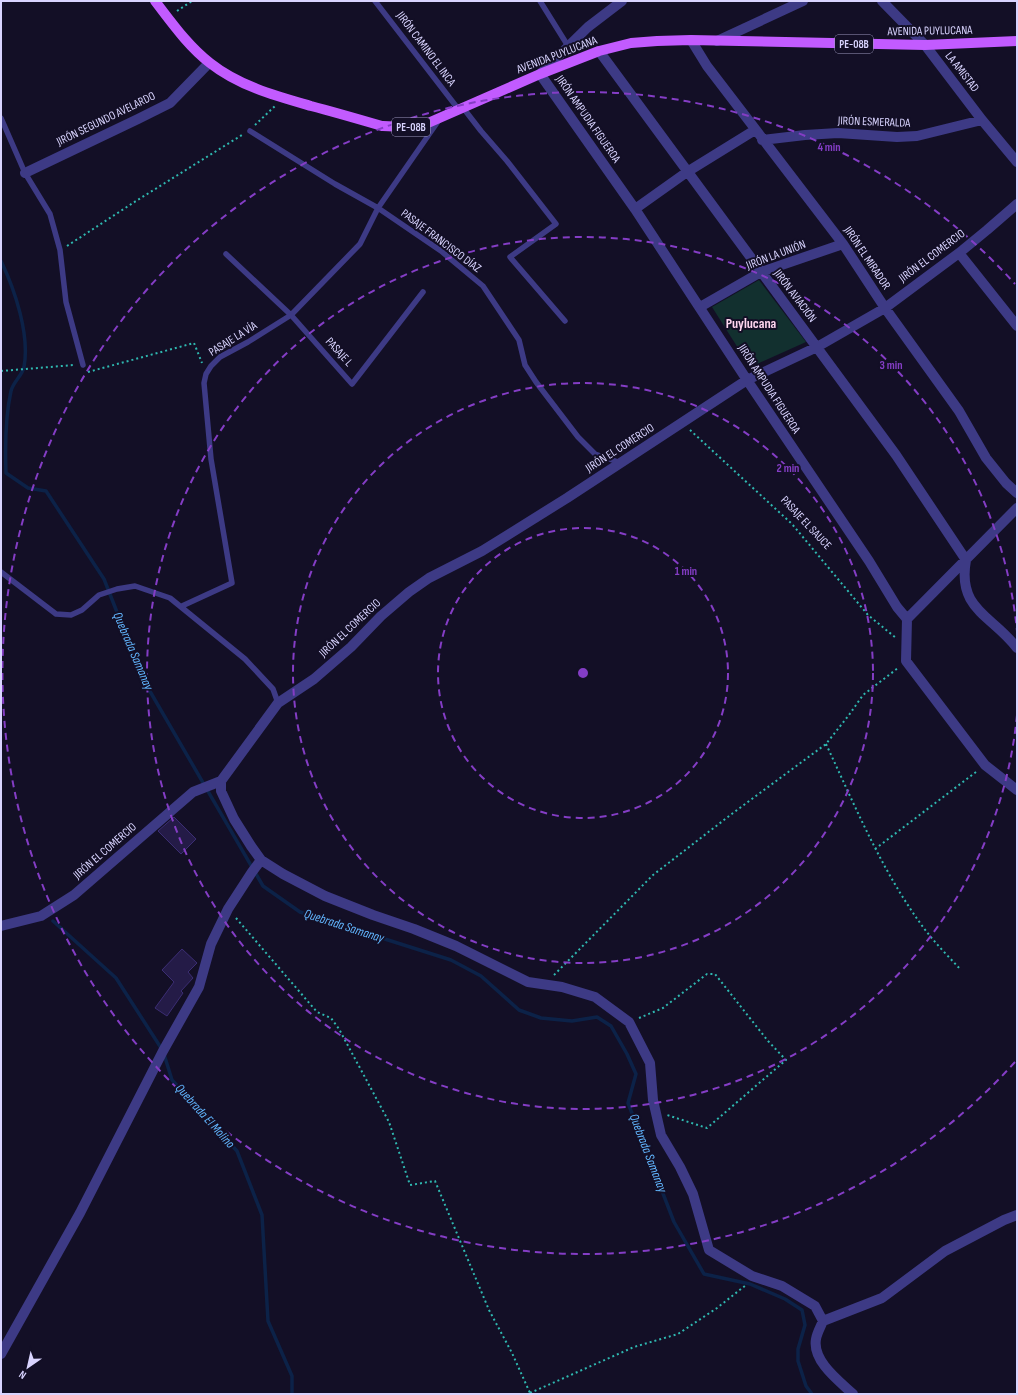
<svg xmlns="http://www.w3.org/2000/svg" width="1018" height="1395" viewBox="0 0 1018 1395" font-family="'Sofia Sans Condensed',sans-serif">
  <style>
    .green { fill: #12302f }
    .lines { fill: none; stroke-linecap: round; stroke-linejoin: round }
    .stream { stroke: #0c2248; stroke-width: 3.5 }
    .building { fill: #241b47; stroke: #3b2d73 }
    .path { stroke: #2fb8b0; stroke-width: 2; stroke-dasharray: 2 3; stroke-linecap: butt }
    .service { stroke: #3d3a85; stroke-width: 5.5 }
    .minor { stroke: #3d3a85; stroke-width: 10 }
    .primary { stroke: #c25bff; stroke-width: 10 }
    .ring { fill: none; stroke: #843dc5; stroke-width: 2; stroke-dasharray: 7 5 }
    .labels { text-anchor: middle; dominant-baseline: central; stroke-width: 4; stroke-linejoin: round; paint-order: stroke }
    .shield { fill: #130f26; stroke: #9e99be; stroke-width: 1 }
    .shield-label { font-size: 11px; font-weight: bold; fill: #d9d4ff }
    .street-label { font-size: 12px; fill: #d9d4ff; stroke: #130f26 }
    .water-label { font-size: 13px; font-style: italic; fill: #62b6ff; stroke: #130f26 }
    .quarter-label { font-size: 14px; font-weight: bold; fill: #ffd6f0; stroke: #130f26 }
    .centre { fill: #843dc5; stroke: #130f26; stroke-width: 2 }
    .ring-label { font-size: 12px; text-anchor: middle; font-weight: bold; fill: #843dc5; stroke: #130f26; stroke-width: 4; stroke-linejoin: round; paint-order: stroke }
  </style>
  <rect width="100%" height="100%" fill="#130f26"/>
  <path class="green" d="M759,280L806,342L750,367L712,307Z"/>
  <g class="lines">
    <path class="stream" d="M1,261C15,290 30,335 24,367C22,376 13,382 11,391C5,418 5,446 6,473L28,488L46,491L104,579L144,681L263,886L300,912L451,960L481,976L519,1010L541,1018L572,1021L597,1017L611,1026L627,1054L636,1074L628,1103L674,1222L704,1274L750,1284L785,1299L802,1310L805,1325L798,1349V1361L806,1386L812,1394
      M53,921L116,978L163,1051L172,1080L237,1151L262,1215L268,1321L292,1376V1394"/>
  </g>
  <path class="building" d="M174,817L196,839L181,854L158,831Z
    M182,949L197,963L188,972L193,978L181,991L183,993L167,1016L155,1008L174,982L162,970Z"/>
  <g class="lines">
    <path class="path" d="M177,11L192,1
      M255,125L275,106
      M67,246L136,201L242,135
      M1,371L74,365
      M88,372L194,343L202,363
      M690,430L792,524L868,615L896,638
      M826,744C856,808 883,874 926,931C936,944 949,957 960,969
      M875,849L976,772
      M236,918L317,1012L331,1018L339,1029L389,1122L410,1185L435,1181L489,1310L512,1353L530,1393
      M554,975L653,875L733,813L826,744L849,715L863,695L898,668
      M639,1018L663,1008L707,974H715L768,1041L786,1060L707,1128L667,1115
      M530,1393L634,1347L678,1334L717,1308L746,1285"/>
    <path class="service" d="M375,1L459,110
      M540,1L568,46
      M464,109L481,131L507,161L556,224L510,257L565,321
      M1,118L25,173L50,214L60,250L66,302L83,365
      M250,131L335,184L378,208L441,251L483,286L519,340L525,365L536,382L578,437L595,454L621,463
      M226,254L291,315L352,384L423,292
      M1,572L56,614L71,615L82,610L99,595L117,589L135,586L170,598L245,659L273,689L278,703
      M182,606L232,583L211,459L204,383L206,374L211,366L220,357L248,342L291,315L360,244L378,208L439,120"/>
    <path class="minor" d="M622,1L588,27L540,74L635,209L747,380L869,561L897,607L907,619
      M882,1L925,45L982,120L1017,162
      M691,40L707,66L843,244L885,308L959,411L986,458L1006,483L1017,493
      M717,41L803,1
      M599,51L896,455L966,560C957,610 992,615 1017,648
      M762,140L805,135L838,133L897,137L917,136L982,120
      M25,173L138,119L170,103L209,63
      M635,209L687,172L755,130
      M959,253L1017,326
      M700,307L761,272L843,244
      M907,619L906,661L985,765L1017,790
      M907,619L1017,508
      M221,781V791L234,819L251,846L261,860L283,874L325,896L373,915L414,929L456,946L528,982L562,987L595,997L629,1022L650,1063L653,1100L661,1135L680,1167L693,1194L709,1250L752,1276L782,1286L815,1306L823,1321L882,1298L945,1251L1004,1220L1017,1215
      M1,926L41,916L74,895L193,792L221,781L278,703L314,679L351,647L381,616L409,592L429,578L482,551L567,498L747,380L817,347L885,308L959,253L987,230L1017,204
      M823,1321C821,1326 817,1333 816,1339C812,1361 839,1381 853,1394
      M1,1354L80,1213L163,1051L199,987L211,944L228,909L252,872L261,860"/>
    <path class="primary" d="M155,1C172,23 188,46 210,63C239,86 276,96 311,106C334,112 358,119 382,126C398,127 412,128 428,123L540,74L599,51L631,43L657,41L691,40L925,45L1017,41"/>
  </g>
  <g class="ring">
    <circle cx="583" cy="673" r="145"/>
    <circle cx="583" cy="673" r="290"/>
    <path d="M1017 715A436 436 0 1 1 1017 631"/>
    <path d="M1015 1062A581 581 0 1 1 1015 284"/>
  </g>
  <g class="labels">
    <g class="shield">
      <rect x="835" y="35" width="38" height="18" rx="3"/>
      <rect x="392" y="118" width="38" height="18" rx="3"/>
    </g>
    <g class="shield-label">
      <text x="854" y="44">PE-08B</text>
      <text x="411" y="127">PE-08B</text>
    </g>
    <g class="street-label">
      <text transform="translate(930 31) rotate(-1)">AVENIDA PUYLUCANA</text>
      <text transform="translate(426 49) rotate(53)">JIRÓN CAMINO EL INCA</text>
      <text transform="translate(557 55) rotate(-21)">AVENIDA PUYLUCANA</text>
      <text transform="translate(962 72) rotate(52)">LA AMISTAD</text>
      <text transform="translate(106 119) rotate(-26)">JIRÓN SEGUNDO AVELARDO</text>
      <text transform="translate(588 119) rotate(55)">JIRÓN AMPUDIA FIGUEROA</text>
      <text transform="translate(874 122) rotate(2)">JIRÓN ESMERALDA</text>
      <text transform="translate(441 241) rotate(37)">PASAJE FRANCISCO DÍAZ</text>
      <text transform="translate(776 255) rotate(-21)">JIRÓN LA UNIÓN</text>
      <text transform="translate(932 256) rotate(-37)">JIRÓN EL COMERCIO</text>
      <text transform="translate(867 258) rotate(56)">JIRÓN EL MIRADOR</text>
      <text transform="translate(795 296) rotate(53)">JIRÓN AVIACIÓN</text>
      <text transform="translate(233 339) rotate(-32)">PASAJE LA VÍA</text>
      <text transform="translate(339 352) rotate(48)">PASAJE L</text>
      <text transform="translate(769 389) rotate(57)">JIRÓN AMPUDIA FIGUEROA</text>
      <text transform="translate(620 448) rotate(-33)">JIRÓN EL COMERCIO</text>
      <text transform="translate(806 523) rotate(47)">PASAJE EL SAUCE</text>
      <text transform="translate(350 628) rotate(-43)">JIRÓN EL COMERCIO</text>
      <text transform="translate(105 851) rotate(-41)">JIRÓN EL COMERCIO</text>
    </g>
    <g class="water-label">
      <text transform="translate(133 651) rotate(67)">Quebrada Samanay</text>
      <text transform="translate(344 926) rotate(18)">Quebrada Samanay</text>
      <text transform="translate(205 1116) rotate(48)">Quebrada El Molino</text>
      <text transform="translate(648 1153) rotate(69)">Quebrada Samanay</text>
    </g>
    <g class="quarter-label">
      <text x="751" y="323">Puylucana</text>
    </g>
  </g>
  <circle cx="583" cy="673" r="6" class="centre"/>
  <g class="ring-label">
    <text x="829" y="151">4 min</text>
    <text x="891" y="369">3 min</text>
    <text x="788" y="472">2 min</text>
    <text x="686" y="575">1 min</text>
  </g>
  <rect width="1018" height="1395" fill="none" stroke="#d9d4ff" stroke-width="4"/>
  <g transform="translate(28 1367) rotate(214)" stroke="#130f26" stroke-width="3" paint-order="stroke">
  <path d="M0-3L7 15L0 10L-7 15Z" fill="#d9d4ff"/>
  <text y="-6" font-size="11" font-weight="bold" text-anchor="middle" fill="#d9d4ff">N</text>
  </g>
</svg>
